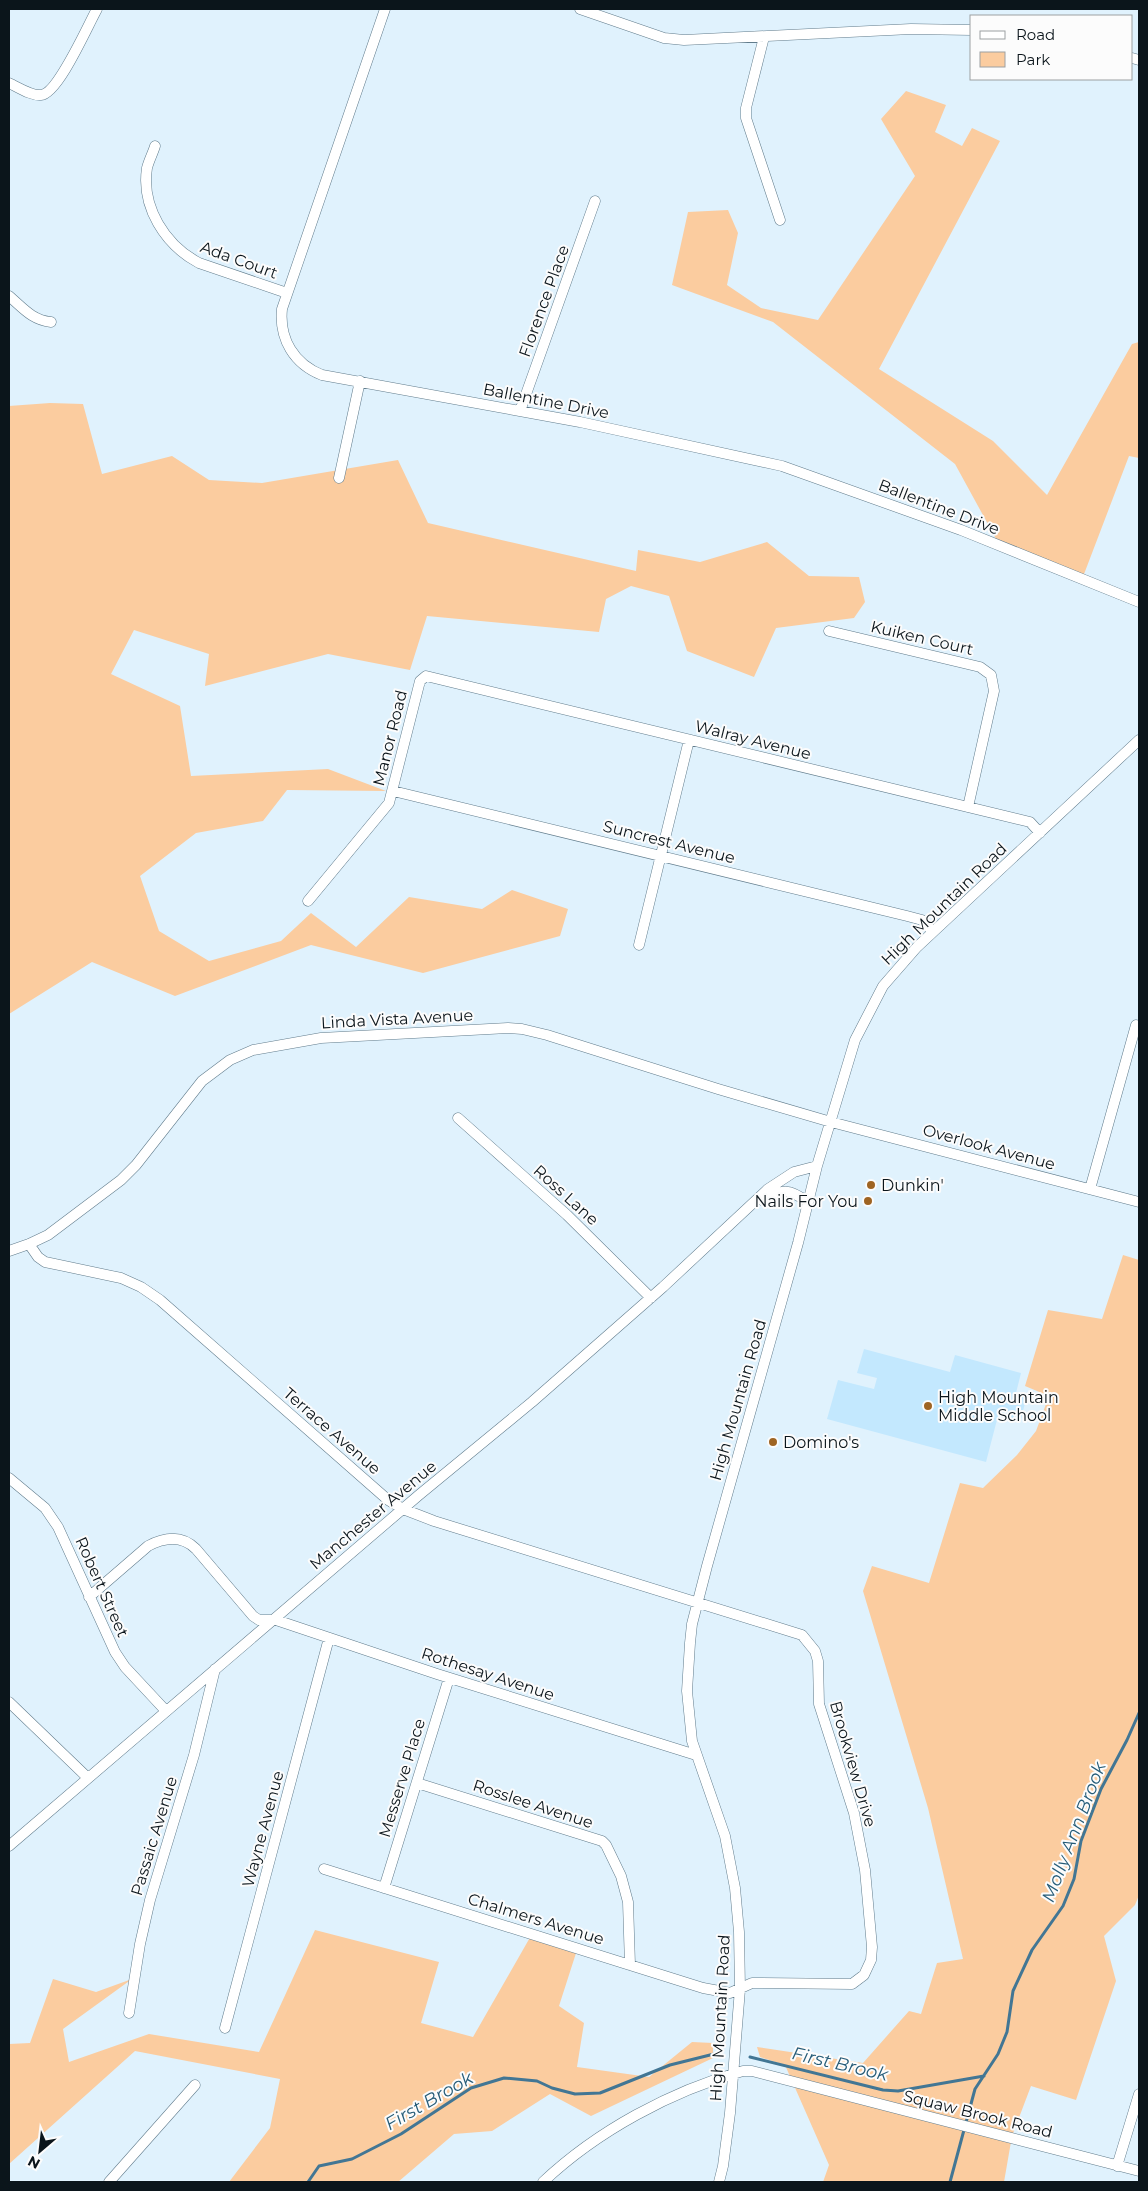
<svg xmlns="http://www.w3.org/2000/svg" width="1148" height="2191" viewBox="0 0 1148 2191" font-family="Montserrat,sans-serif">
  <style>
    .built { fill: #c3e8fe }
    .green { fill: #fbcc9f }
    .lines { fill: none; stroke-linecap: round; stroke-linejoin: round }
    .stream { stroke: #427694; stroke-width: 3 }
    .minor-casing { stroke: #617c8c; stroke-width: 11 }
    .minor { stroke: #fff; stroke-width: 10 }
    .poi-dot { fill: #9e6423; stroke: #fcfcfc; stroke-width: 2 }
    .labels { text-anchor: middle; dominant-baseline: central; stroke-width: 4; stroke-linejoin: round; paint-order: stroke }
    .street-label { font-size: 16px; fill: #0b151b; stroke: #fcfcfc }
    .poi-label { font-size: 16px; fill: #0b151b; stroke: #fcfcfc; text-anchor: start }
    .water-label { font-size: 18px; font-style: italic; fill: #265c78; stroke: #fcfcfc }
  </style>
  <rect width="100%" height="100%" fill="#e0f2fd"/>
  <path class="built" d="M864,1349L950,1372L955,1355L1021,1373L1016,1393L1027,1396L1020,1422L998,1416L986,1462L827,1419L838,1380L874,1389L877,1378L857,1373Z"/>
  <path class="green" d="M906,91L946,105L935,132L962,146L972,128L1000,141L879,369L993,441L1047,495L1132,344L1139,342V458L1129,456L1081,582L1001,548L955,464L773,322L672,285L688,212L728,210L738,233L727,285L761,308L818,320L915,176L881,119Z
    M50,403L83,404L102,474L172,456L209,480L262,483L398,460L428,523L636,571L638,550L700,562L767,542L809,576L859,577L865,602L854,618L776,628L754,677L687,651L669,596L631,586L606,599L599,632L427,616L410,670L328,654L205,686L209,654L134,630L111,674L180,706L191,776L328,769L386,791L287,790L263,821L196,833L140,876L159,931L209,961L281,941L311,913L356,947L409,897L482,909L512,890L568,909L560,936L423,973L311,945L175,996L92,962L9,1014V406Z
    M1123,1255L1139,1260V1895L1135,1905L1104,1936L1116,1981L1076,2100L1031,2086L1012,2136L1004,2182H823L829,2165L785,2065L760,2057L757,2047L863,2063L909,2011L921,2014L937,1963L963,1959L928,1808L863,1591L872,1566L929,1583L960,1483L983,1488L1017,1455L1036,1431L1049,1396L1025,1386L1048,1310L1102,1319Z
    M315,1930L439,1962L421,2023L473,2037L532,1934L577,1950L559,2006L584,2023L577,2067L649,2077L692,2042L713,2043V2058L591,2116L550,2094L492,2131L454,2134L398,2182H229L270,2128L280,2079L135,2051L9,2164V2044L30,2043L53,1979L96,1992L132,1979L63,2029L69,2062L149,2034L259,2052Z"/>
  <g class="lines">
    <path class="stream" d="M750,2057L883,2090L898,2091L984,2076
      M308,2182L319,2166L352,2159L401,2134L471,2088L504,2078L537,2081L552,2088L575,2094L600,2093L670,2065L718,2053
      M950,2182L975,2089L998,2054L1007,2032L1013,1991L1032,1950L1063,1906L1074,1879L1081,1841L1101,1789L1127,1740L1139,1713"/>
    <defs>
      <path id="minor" d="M385,9L282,309C279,339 294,364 322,375L580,422L782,466L961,530L1139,602
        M580,9L664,38L684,40L911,29L972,30
        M764,37L746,108V118L780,220
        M1132,58L1139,60
        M9,83C18,87 31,96 41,95C58,94 88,25 97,9
        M155,146C153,153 149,160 147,168C141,207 165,245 199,263L287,293
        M9,296C23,308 32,320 51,322
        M520,411L595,201
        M339,478L360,381
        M829,631L980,667L991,675L994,691L968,807
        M393,791L907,916L922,920L933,932
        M308,901L389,803L420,681L426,676L1030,822L1040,833
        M639,945L689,740
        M458,1118L567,1215L651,1298
        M1090,1189L1136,1025
        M762,1200C784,1190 787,1187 808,1202
        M29,1244L38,1257L45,1262L121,1278L141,1287L160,1300L388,1500L403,1509L434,1521L802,1635L815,1651L818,1661L819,1704L854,1813L865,1870L872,1947L871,1960L864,1975L852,1984L752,1983L730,1993L703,1988L324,1869
        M9,1251L29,1244L48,1235L121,1180L136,1165L202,1081L230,1060L253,1050L321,1038L508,1028L522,1029L547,1035L718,1089L831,1122L1139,1202
        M9,1478L45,1508L58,1527L115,1652L125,1667L166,1711
        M89,1597L148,1546C165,1537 182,1535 196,1549L253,1616L259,1620H276L437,1674L696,1755
        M9,1702L88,1778
        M417,1783L602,1841L606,1845L621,1876L628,1902L630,1965
        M9,1846L419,1495L532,1402L663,1287L768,1189L794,1172L817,1166
        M384,1888L449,1678
        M129,2013L140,1944L150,1900L194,1755L215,1669
        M225,2028L329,1638
        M1117,2166L1139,2094
        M109,2182L195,2085
        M543,2182C597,2131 671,2091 743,2071H752L1139,2171
        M719,2182L723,2166L730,2113L740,1989L739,1932L735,1888L725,1836L692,1741L687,1691L690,1643L692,1624L707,1566L798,1243L817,1166L855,1040L883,986L917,947L1139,740"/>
    </defs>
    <use href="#minor" class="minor-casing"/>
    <use href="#minor" class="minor"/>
  </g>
  <g class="poi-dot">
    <circle cx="871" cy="1185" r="5"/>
    <circle cx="868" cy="1201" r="5"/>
    <circle cx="928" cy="1406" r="5"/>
    <circle cx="773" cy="1442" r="5"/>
  </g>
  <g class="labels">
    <g class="street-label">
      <text transform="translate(239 260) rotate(20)">Ada Court</text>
      <text transform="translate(544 301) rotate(-70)">Florence Place</text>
      <text transform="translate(546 401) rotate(11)">Ballentine Drive</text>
      <text transform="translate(939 507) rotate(21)">Ballentine Drive</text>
      <text transform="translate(922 638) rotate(13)">Kuiken Court</text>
      <text transform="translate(390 738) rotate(-76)">Manor Road</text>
      <text transform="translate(753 740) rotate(14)">Walray Avenue</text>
      <text transform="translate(669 842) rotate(14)">Suncrest Avenue</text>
      <text transform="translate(944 904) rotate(-44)">High Mountain Road</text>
      <text transform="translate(397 1019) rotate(-3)">Linda Vista Avenue</text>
      <text transform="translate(989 1147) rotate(15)">Overlook Avenue</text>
      <text transform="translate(566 1195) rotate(42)">Ross Lane</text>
      <text transform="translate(738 1400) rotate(-74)">High Mountain Road</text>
      <text transform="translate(332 1431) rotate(41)">Terrace Avenue</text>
      <text transform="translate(373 1515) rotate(-40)">Manchester Avenue</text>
      <text transform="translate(102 1587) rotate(66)">Robert Street</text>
      <text transform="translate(488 1674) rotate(18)">Rothesay Avenue</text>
      <text transform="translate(853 1764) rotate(74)">Brookview Drive</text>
      <text transform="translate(402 1778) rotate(-73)">Messerve Place</text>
      <text transform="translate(533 1804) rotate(18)">Rosslee Avenue</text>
      <text transform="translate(263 1829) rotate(-75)">Wayne Avenue</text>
      <text transform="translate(154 1836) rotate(-73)">Passaic Avenue</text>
      <text transform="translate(536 1919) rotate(17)">Chalmers Avenue</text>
      <text transform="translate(720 2018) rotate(-87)">High Mountain Road</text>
      <text transform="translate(978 2114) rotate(14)">Squaw Brook Road</text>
    </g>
    <g class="poi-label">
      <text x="881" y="1185">Dunkin'</text>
      <text x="858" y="1201" text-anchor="end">Nails For You</text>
      <text x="938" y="1397">High Mountain<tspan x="938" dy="18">Middle School</tspan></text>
      <text x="783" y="1442">Domino's</text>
    </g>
    <g class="water-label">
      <text transform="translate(1074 1832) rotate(-69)">Molly Ann Brook</text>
      <text transform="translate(840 2064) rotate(13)">First Brook</text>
      <text transform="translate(429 2101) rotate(-30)">First Brook</text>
    </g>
  </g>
  <rect width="1148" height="2191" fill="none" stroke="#0b151b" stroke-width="20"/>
  <rect x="970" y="15" width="162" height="65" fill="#fcfcfc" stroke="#9ca0a2"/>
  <rect x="980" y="31" width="25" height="8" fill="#ffffff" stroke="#9ca0a2"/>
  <text x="1016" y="40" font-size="15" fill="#0b151b">Road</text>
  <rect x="980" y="52" width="25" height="15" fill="#fbcc9f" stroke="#9ca0a2"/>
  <text x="1016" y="65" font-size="15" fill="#0b151b">Park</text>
  <g transform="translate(40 2151) rotate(208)" stroke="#fcfcfc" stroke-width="4" paint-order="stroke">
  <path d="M0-4L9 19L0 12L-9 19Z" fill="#0b151b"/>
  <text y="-8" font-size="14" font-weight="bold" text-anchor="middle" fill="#0b151b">N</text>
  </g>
</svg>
